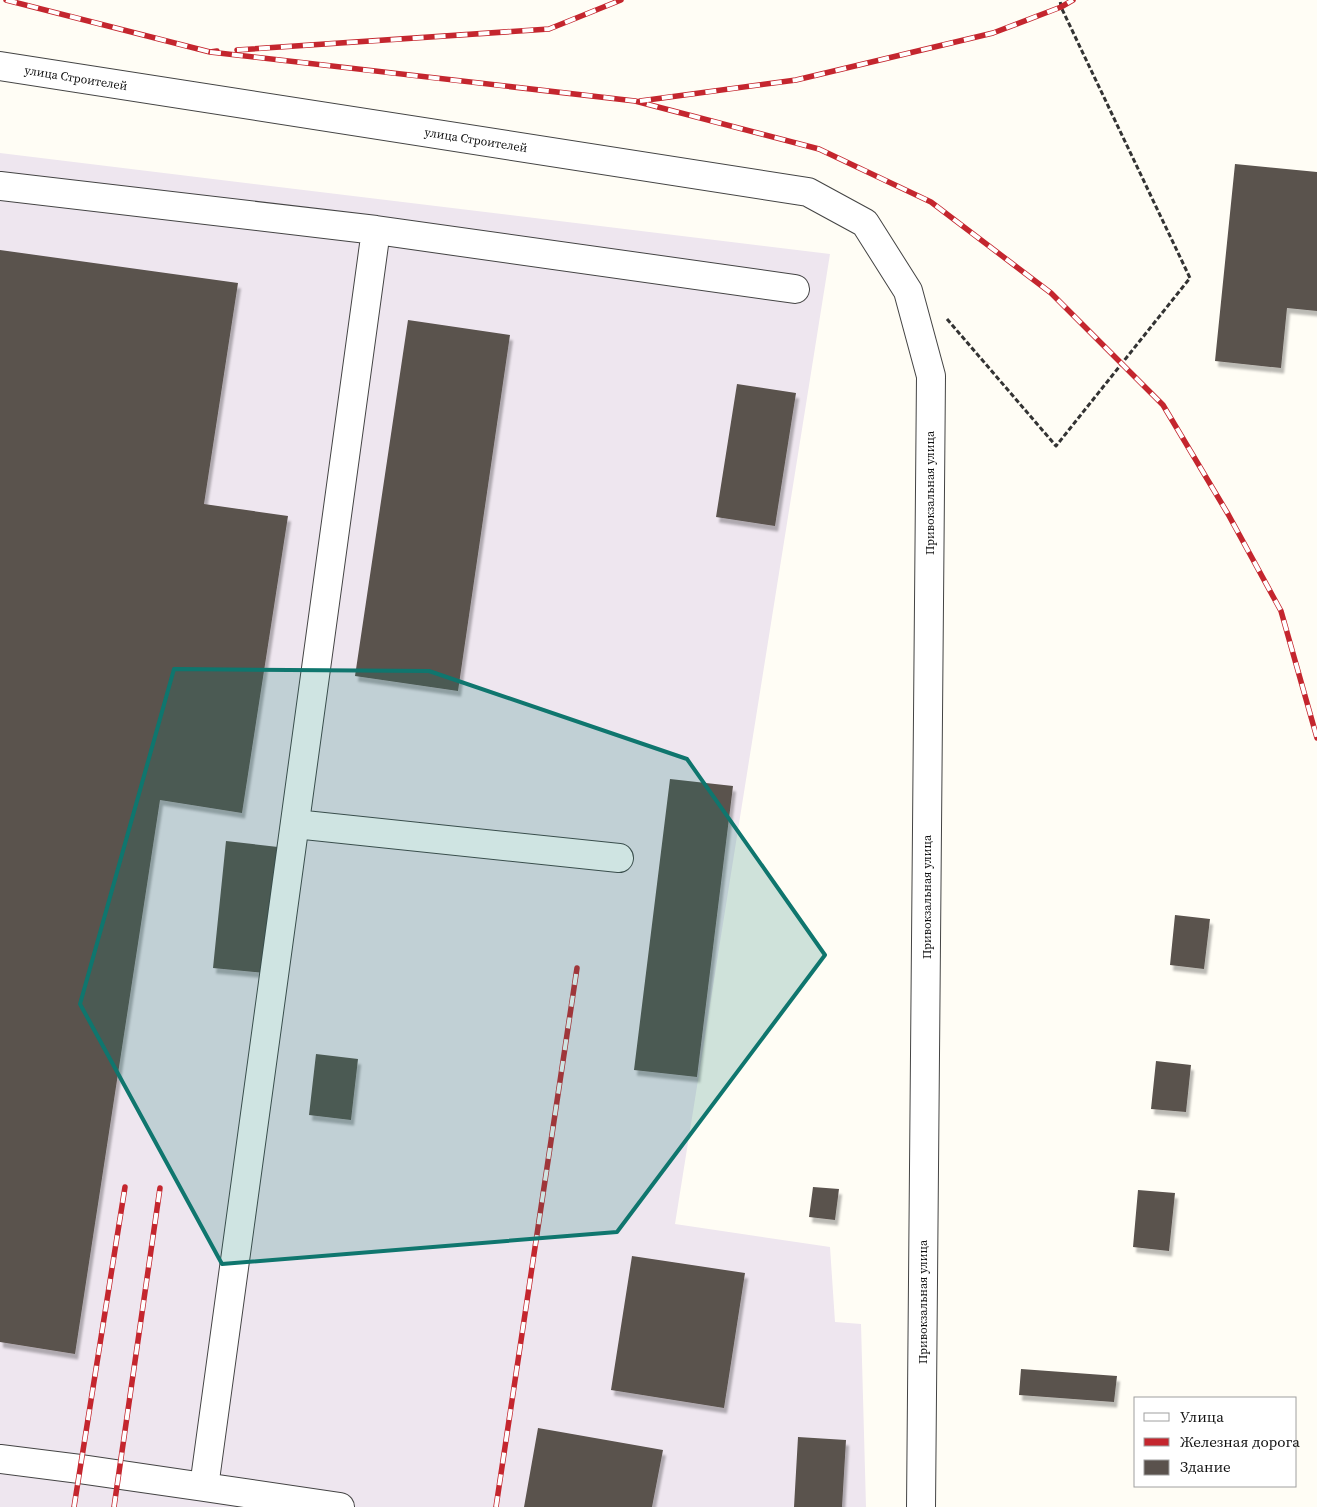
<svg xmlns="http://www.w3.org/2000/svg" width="1317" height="1507" viewBox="0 0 1317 1507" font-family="'Source Serif 4',serif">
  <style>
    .industrial { fill: #eee6ef }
    .building { fill: #5a524d; filter: url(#shadow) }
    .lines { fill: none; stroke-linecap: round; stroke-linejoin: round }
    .minor-casing { stroke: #444; stroke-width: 30 }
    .path { stroke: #333; stroke-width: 3; stroke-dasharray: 5 2.5; stroke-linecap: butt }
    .minor { stroke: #fff; stroke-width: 28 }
    .rail-casing { stroke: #c4262e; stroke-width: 5.5 }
    .rail { stroke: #fff; stroke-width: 4; stroke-dasharray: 11; stroke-linecap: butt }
    .marked { fill: #0f766e; fill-opacity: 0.2; stroke: #0f766e; stroke-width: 4; stroke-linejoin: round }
    .labels { text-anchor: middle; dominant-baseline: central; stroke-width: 5; stroke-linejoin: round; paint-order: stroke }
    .street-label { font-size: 12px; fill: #111; stroke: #fff }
  </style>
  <defs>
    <filter id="shadow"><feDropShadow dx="3" dy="5.5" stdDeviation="1" flood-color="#0004"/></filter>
  </defs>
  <rect width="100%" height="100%" fill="#fffdf5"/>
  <path class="industrial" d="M0,153L830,254L675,1224L830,1247L835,1322L861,1324L866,1507H0Z"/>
  <path class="building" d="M1235,164L1317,172V311L1287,308L1281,368L1215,361Z
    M0,250L238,283L204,504L288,516L242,813L160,800L75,1354L0,1342Z
    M408,320L510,335L458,691L355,676Z
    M737,384L796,393L775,526L716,517Z
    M670,779L733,786L697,1077L634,1070Z
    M226,841L278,847L265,973L213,968Z
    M1175,915L1210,919L1204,969L1170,965Z
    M316,1054L358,1059L351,1120L309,1115Z
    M1156,1061L1191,1065L1186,1112L1151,1109Z
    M813,1187L839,1189L835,1220L809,1217Z
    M1138,1190L1175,1193L1169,1251L1133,1247Z
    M632,1256L745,1273L724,1408L611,1390Z
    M1021,1369L1117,1376L1114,1402L1019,1395Z
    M538,1428L663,1450L652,1507H524Z
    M798,1437L846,1440L842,1507H794Z"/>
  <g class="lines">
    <defs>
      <path id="minor" d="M0,66L808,192L865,223L908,291L931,376L921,1507
        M0,186L376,230L795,289
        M295,824L619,858
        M0,1459L80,1469L204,1487
        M340,1507L204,1487L376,230"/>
    </defs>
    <use href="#minor" class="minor-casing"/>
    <path class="path" d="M947,319L1056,446L1190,278L1061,7L1060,0"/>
    <use href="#minor" class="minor"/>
    <defs>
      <path id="rail" d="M6,0L210,52L217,51
        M237,50L549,29L621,0
        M210,52L635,101L819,149L931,202L1051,293L1163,405L1228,514L1281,611L1317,738
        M640,101L796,80L993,33L1061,7L1073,0
        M74,1507L125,1187
        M114,1507L160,1188
        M496,1507L577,968"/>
    </defs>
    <use href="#rail" class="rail-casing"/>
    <use href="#rail" class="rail"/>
  </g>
  <path class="marked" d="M174,669L429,671L687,759L825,955L617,1232L222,1264L80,1004Z"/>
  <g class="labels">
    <g class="street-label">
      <text transform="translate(76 78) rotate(9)">улица Строителей</text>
      <text transform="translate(476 140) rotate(9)">улица Строителей</text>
      <text transform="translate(930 493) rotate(-90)">Привокзальная улица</text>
      <text transform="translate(927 897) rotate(-90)">Привокзальная улица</text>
      <text transform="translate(923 1302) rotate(-90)">Привокзальная улица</text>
    </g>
  </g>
  <rect x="1134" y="1397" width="162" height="90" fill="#ffffff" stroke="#a0a0a0"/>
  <rect x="1144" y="1413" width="25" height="8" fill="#ffffff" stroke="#a0a0a0"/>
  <text x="1180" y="1422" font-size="15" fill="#111111">Улица</text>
  <rect x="1144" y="1438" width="25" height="8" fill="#c4262e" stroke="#a0a0a0"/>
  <text x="1180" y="1447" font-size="15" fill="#111111">Железная дорога</text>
  <rect x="1144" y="1460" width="25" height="15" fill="#5a524d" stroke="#a0a0a0"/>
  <text x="1180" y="1472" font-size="15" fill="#111111">Здание</text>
</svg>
